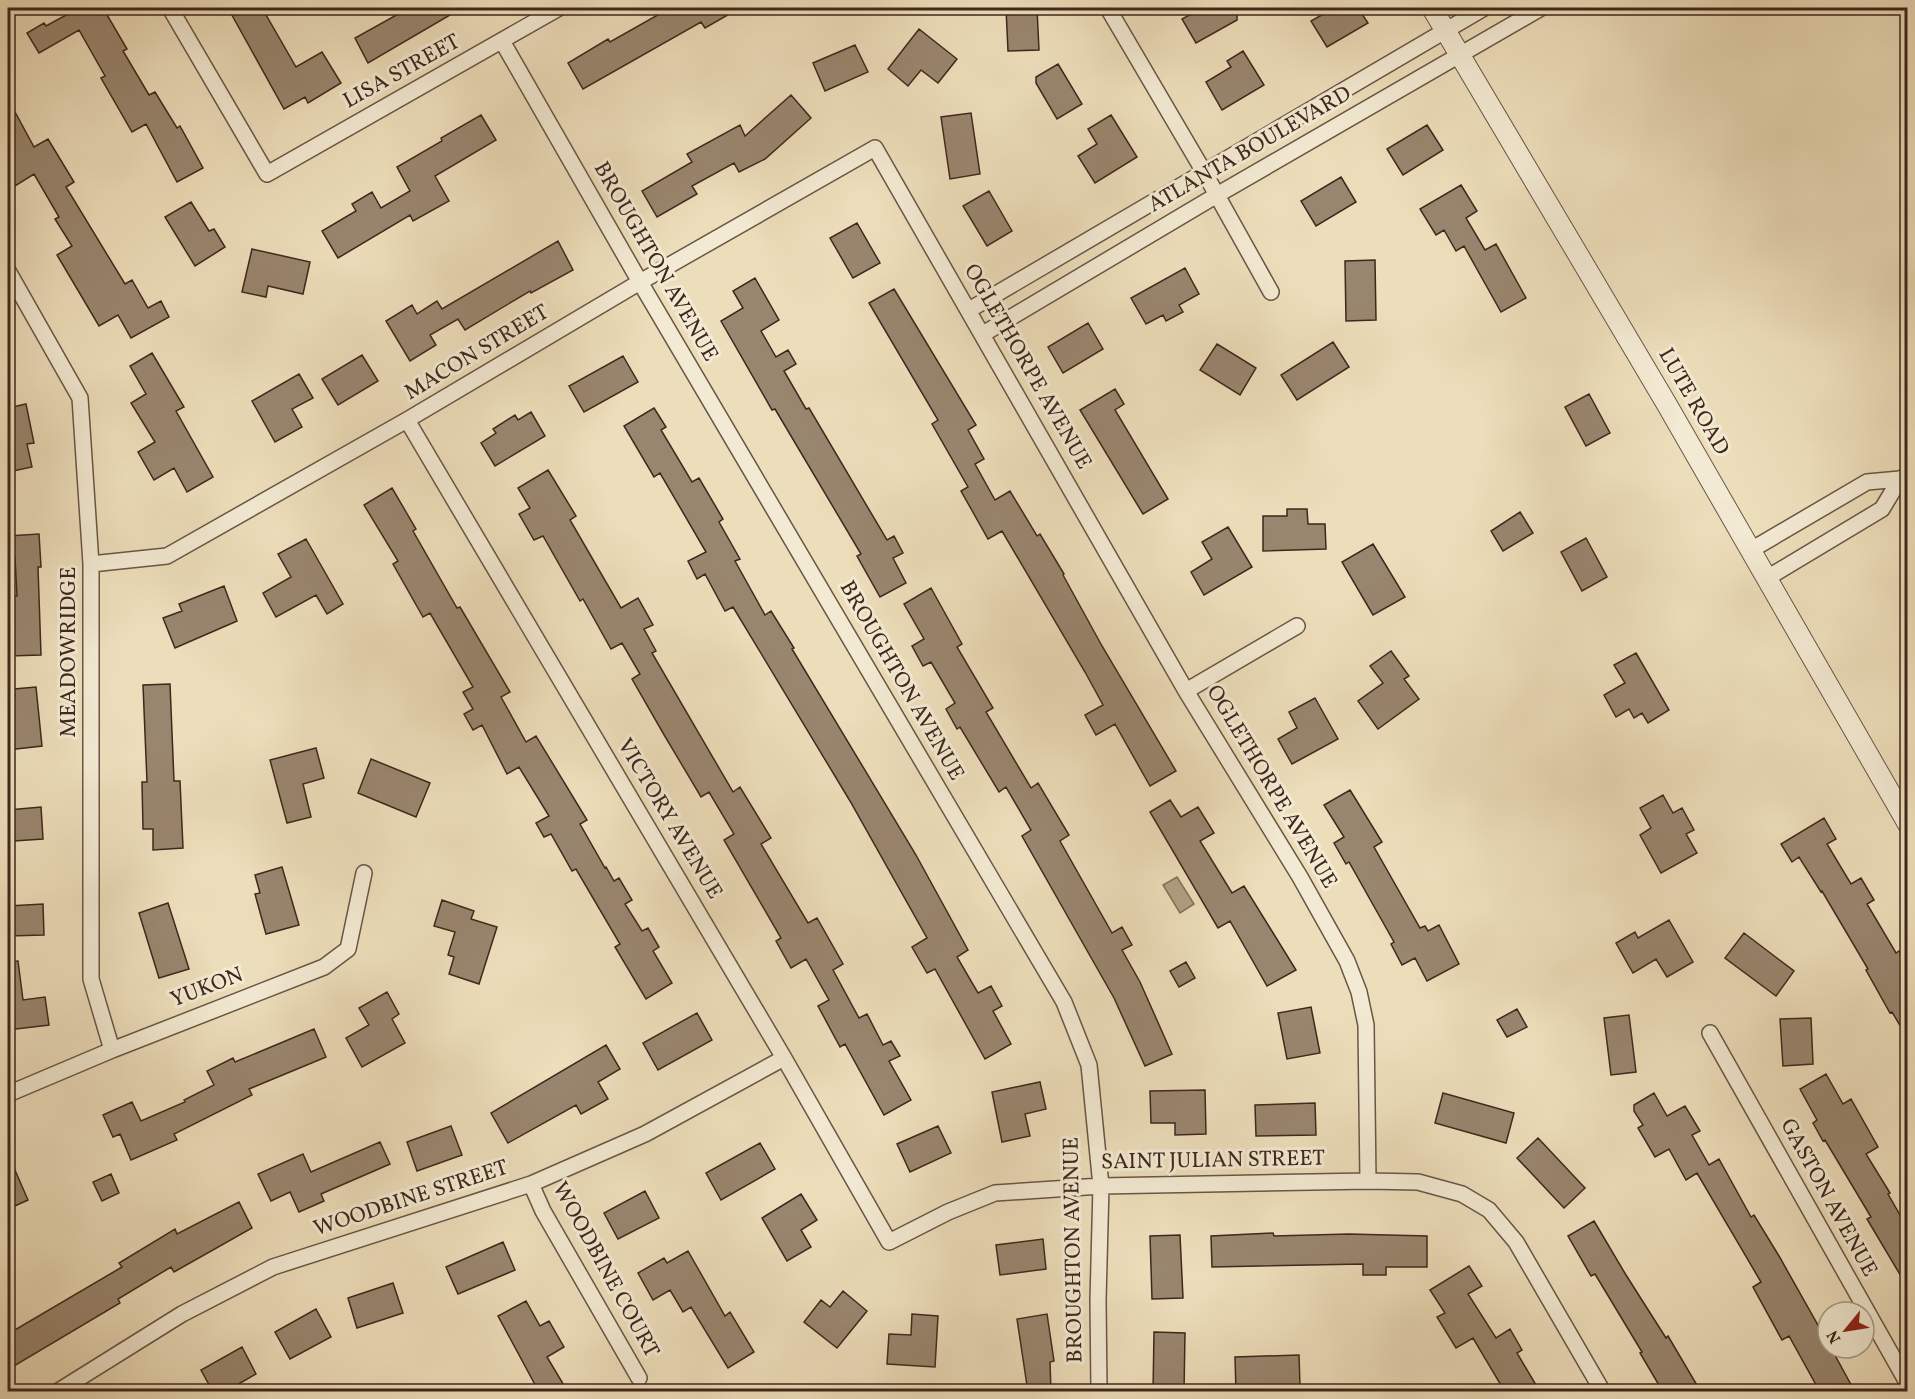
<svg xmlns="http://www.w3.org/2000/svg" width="1915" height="1399" viewBox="0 0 1915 1399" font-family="Vollkorn,serif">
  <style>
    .water { fill: #b2a085; stroke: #84705b; stroke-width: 1.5 }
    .building { fill: #99866f; stroke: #3e271c; stroke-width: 1.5 }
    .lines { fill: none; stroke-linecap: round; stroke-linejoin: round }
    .minor-casing { stroke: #6a5544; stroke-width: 18 }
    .tertiary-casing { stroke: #6a5544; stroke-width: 22 }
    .minor { stroke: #f3ead3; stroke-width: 15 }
    .tertiary { stroke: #f3ead3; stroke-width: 20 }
    .labels { text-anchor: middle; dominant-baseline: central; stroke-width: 6; stroke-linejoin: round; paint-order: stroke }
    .street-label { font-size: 22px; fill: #3e271c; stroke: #f3ead3 }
  </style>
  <rect width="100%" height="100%" fill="#eddebb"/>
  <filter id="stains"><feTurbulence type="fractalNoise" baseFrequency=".00333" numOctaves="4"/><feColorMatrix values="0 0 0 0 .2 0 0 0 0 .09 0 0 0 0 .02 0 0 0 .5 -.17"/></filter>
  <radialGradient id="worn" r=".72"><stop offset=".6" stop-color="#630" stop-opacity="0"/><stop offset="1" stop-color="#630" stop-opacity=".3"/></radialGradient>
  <path class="water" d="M1177,877L1194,904L1180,913L1163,885Z"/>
  <path class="building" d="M79,8H103L127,49L123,51L149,95L155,92L177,128L180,126L203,168L177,182L146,124L132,132L101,78L105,76L79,30L39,53L27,33L44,23L46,26Z
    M228,8H262L296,67L322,52L341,83L308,103L305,97L284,109Z
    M409,8H462L368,63L355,38Z
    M670,8H740L705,28L701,22L583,89L568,63L608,39L610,42Z
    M1006,8H1037L1039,50L1008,51Z
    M1202,8H1233L1237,13V20L1196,43L1182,19Z
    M1334,8H1358L1368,23L1327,47L1311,21Z
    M919,29L957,59L938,83L921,70L908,86L888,69Z
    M855,45L868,72L825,91L813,63Z
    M1243,51L1264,85L1222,110L1206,82L1231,67L1227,61Z
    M1058,64L1082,104L1057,119L1036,83V77Z
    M791,95L811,118L765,159L739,172L734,163L692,186L697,194L657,217L642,191L692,162L687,154L740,125L745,136Z
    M8,99L34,147L48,139L74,182L66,187L125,284L132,280L148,308L161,301L169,317L131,338L118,315L99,326L57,255L72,246L55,219L59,217L34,174L15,186L8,173Z
    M971,113L980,174L950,179L941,117Z
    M481,115L496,140L435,176L449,201L413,221L410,215L338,258L322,231L356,211L352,204L372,192L381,208L410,191L397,167L442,141L441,138Z
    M1111,115L1137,157L1095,183L1078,156L1097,144L1088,129Z
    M1427,125L1443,150L1403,175L1387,149Z
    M1341,177L1356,202L1316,226L1301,201Z
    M1461,185L1477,211L1466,218L1485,250L1496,244L1526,298L1501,312L1464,246L1456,251L1444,230L1436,235L1420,209Z
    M989,191L1012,231L987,246L963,206Z
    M191,202L209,231L214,229L225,247L195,266L165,217Z
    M857,223L880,263L853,278L830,238Z
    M558,241L573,270L531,293L530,291L465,330L458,319L430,335L436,345L410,361L386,321L412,305L417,314L437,301L442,309Z
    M252,249L310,262L303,294L268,286L266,297L242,292Z
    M1375,260L1376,320L1346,321L1345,261Z
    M1185,268L1199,294L1179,305L1183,312L1166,321L1163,315L1146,324L1131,298Z
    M755,278L779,320L761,331L776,357L788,350L796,364L784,371L806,409L809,408L887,540L894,536L903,553L893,558L906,583L880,597L857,556L861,554L775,409L772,410L721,321L743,308L733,291Z
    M894,289L976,425L968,430L984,459L975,464L995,500L1010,491L1037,536L1040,534L1064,574L1063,575L1102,646L1176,771L1150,786L1115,724L1096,735L1085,715L1103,705L1085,672L1002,531L988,539L961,491L968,487L932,424L938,420L869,303Z
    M1088,323L1103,349L1063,373L1048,347Z
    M1333,342L1349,367L1297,400L1281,375Z
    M1217,344L1256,368L1240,395L1200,370Z
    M152,353L184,407L176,411L213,477L187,492L174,468L154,480L138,452L155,442L131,403L146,394L130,366Z
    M362,355L378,381L338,405L322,379Z
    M623,356L638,382L584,412L569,386Z
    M299,374L313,398L292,409L302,427L275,442L252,401Z
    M1115,389L1124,404L1115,410L1168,499L1143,514L1080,410Z
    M1589,394L1610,433L1586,446L1565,407Z
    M26,404L34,443L27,444L32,467L8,472V408Z
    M654,408L666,427L661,430L692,482L699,478L723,519L719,522L740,559L735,561L765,615L771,611L794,648L792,649L916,855L968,950L957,957L978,993L991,986L1002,1006L993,1011L1011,1044L985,1059L935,969L927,973L912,947L927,938L850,801L733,607L725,611L705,574L697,579L688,561L706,552L660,473L654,477L624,426Z
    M531,412L545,436L495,466L481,443L496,433L493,429L515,415L518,420Z
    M548,470L576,516L570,520L621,608L638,598L653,625L644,629L656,651L652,653L733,792L740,787L771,838L761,844L808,923L817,918L843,964L833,970L859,1018L867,1014L883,1045L891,1041L900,1056L889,1061L911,1100L884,1115L845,1044L840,1047L818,1006L829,1000L806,959L791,968L776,941L781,938L724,840L734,834L709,792L701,797L663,733L632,679L640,674L622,643L611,649L583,599L580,601L543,536L534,540L519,514L530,508L518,488Z
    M392,488L416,529L413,531L457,608L460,607L510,692L501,697L526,742L536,736L587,820L580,824L605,868L606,867L614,881L619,878L632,900L625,904L642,931L648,928L659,947L653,951L672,983L646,999L615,947L620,944L576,869L572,871L551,834L544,837L536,823L549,816L519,767L507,774L482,725L473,730L464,714L473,709L463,692L473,687L430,613L423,617L393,564L398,561L364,505Z
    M1287,509H1307L1308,524H1325L1326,549L1263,551V516H1287Z
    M1520,512L1533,533L1503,551L1491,531Z
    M1228,527L1252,567L1204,595L1191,572L1212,559L1202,542Z
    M39,534L41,567H38L41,655L9,656L8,596H17L15,558H8V536Z
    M1586,538L1607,577L1582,591L1561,552Z
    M306,539L343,604L327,614L316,595L276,617L263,593L291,577L278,554Z
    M1373,544L1405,597L1373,615L1342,562Z
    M224,586L237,621L175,648L163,618L182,611L179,604Z
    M931,588L962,644L957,647L993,708L986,712L1031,788L1038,783L1069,835L1060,841L1112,933L1122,927L1132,945L1122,950L1140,982L1172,1054L1145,1066L1114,998L1022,836L1031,830L1006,787L999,792L960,727L957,729L946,709L955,703L931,662L923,666L912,646L924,639L904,604Z
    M1391,651L1409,676L1404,679L1419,699L1378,729L1358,701L1383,683L1370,666Z
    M1636,653L1669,710L1648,723L1642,713L1634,718L1629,709L1616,717L1604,695L1625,683L1614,665Z
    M170,684L174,781H180L183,848L153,850V829H143L142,782H147L143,685Z
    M36,687L42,746L8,750V697L15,696L14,689Z
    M1315,698L1338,739L1292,764L1278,739L1297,728L1289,712Z
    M316,748L324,778L303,784L311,817L287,823L270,760Z
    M371,759L430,783L416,817L358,793Z
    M1350,790L1382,842L1374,847L1420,928L1425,926L1428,931L1439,925L1459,964L1427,981L1415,958L1402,965L1391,944L1394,942L1349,862L1346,864L1334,843L1344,837L1324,805Z
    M1663,795L1673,813L1682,808L1694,830L1686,834L1697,853L1661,873L1640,835L1651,828L1640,808Z
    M1170,800L1181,817L1198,807L1214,833L1200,841L1232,893L1244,886L1296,970L1267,986L1230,921L1218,928L1150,812Z
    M41,807L43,839L14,841V831L8,832V810Z
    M1824,818L1836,839L1827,844L1851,884L1861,878L1874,900L1867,904L1896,953L1899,951L1908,965V1039L1892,1012L1890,1013L1866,970L1868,969L1822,891L1821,892L1799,857L1792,862L1781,844Z
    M282,867L299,925L266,934L255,894L260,893L255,875Z
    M442,900L474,911L471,919L497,927L479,984L449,974L454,957L448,955L455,932L434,926Z
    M168,903L189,969L159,978L139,913Z
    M43,904L44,935L8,936V906Z
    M1669,920L1693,962L1667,977L1656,959L1633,973L1616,943L1635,932L1638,938Z
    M1744,933L1794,971L1776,996L1725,958Z
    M18,961L23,1000L45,997L49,1025L8,1030V962Z
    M1186,962L1195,978L1179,987L1170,971Z
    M387,992L399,1014L392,1019L405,1043L362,1067L346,1038L369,1025L359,1008Z
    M1311,1007L1320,1053L1287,1059L1278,1013Z
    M1517,1009L1527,1027L1507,1037L1497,1020Z
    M697,1013L712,1040L658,1070L643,1043Z
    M1629,1015L1636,1072L1611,1075L1604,1018Z
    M1811,1018L1813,1064L1783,1066L1780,1019Z
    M314,1029L326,1057L249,1089L252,1095L174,1134L177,1140L131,1160L120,1134L113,1137L103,1115L132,1102L141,1121L185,1102L184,1100L214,1085L207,1071L233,1058L235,1062Z
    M606,1045L620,1069L598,1082L608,1099L581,1114L576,1105L508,1143L491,1113Z
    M1826,1074L1843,1104L1851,1099L1878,1147L1866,1154L1890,1193L1888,1194L1908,1229V1288L1867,1219L1871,1217L1825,1140L1823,1141L1813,1123L1817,1120L1800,1089Z
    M1040,1082L1046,1109L1025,1114L1030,1136L1002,1142L992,1092Z
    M1205,1090L1206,1134L1175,1135V1123H1151L1150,1091Z
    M1443,1093L1514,1113L1506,1143L1435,1123Z
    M1654,1093L1667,1116L1685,1106L1700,1131L1692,1135L1709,1165L1719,1159L1751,1217L1754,1215L1779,1256L1828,1343V1348H1831L1855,1392H1820L1789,1336L1782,1340L1753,1287L1761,1282L1697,1173L1686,1180L1669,1149L1655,1157L1638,1128L1643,1125L1634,1111V1105Z
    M1315,1103L1316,1135L1256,1136L1255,1105Z
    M451,1126L462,1155L417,1171L407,1142Z
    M938,1126L951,1153L910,1172L897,1144Z
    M1538,1138L1585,1188L1564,1208L1517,1158Z
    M380,1142L390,1164L321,1194L324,1201L299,1212L290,1192L271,1201L258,1174L303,1154L311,1172Z
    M760,1143L775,1169L721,1200L706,1173Z
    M8,1154L28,1200L8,1209Z
    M111,1174L119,1193L102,1201L93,1182Z
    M645,1191L659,1218L618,1239L604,1213Z
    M801,1194L817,1220L801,1230L811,1247L787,1261L762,1218Z
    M239,1202L252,1228L174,1272L171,1267L118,1299L120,1303L14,1366L8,1355V1334L122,1267L119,1263L175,1229L177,1234Z
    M1594,1221L1626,1275L1666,1338L1668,1336L1701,1392H1663L1640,1353L1642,1352L1595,1274L1591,1276L1568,1236Z
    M1273,1233L1274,1236L1349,1234L1427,1236V1267H1386V1275H1363V1264L1212,1267L1211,1236Z
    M1180,1235L1183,1298L1152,1299L1150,1236Z
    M1043,1239L1046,1269L1000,1275L996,1245Z
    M503,1242L515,1270L458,1294L446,1267Z
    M688,1251L725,1316L730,1312L754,1352L728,1368L691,1307L683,1312L670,1290L653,1300L638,1273L664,1258L667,1263Z
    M1469,1266L1482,1286L1468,1294L1496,1338L1510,1329L1522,1350L1517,1353L1536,1385L1525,1392H1505L1473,1338L1456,1348L1437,1317L1445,1313L1430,1290Z
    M393,1283L403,1313L357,1328L348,1298Z
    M843,1291L867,1311L837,1348L804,1322L821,1300L830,1307Z
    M526,1301L540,1326L549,1321L564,1347L547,1357L568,1392H539L498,1316Z
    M316,1309L331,1337L290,1359L275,1332Z
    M912,1314L938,1316L935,1367L887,1364L889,1334L911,1335Z
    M1047,1314L1054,1361L1050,1362L1051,1392H1028L1017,1319Z
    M1154,1332L1185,1333L1184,1392H1153Z
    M242,1347L256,1374L225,1392H213L201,1370Z
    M1299,1355L1300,1386L1259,1387V1392H1236L1235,1357Z"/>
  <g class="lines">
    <defs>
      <path id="minor" d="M170,8L267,174L559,8
        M1109,10L1204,172L1271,292
        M502,41L640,282L1064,1002L1089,1065L1101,1186L1098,1300L1099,1392
        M8,271L80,398L91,564V979L112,1050
        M969,310L1484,8
        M983,334L1217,195L1541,8
        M407,420L784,1058L889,1242L948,1212L995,1193L1101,1186L1368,1181L1418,1182L1462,1194L1489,1210L1516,1242L1603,1392
        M1751,550L1867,482L1900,479L1908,475
        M91,564L167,556L407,420L640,282L875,148L1186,691L1300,877L1347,961L1359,992L1366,1025L1368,1181
        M1767,578L1882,509L1900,479
        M1186,691L1297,626
        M1710,1033L1908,1384
        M8,1094L112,1050L324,967L348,949L364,873
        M531,1184L543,1211L639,1378
        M57,1392L182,1314L273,1267L531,1184L645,1134L784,1058"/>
      <path id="tertiary" d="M1432,8L1666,403L1908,824"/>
    </defs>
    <use href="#minor" class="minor-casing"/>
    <use href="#tertiary" class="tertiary-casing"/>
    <use href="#minor" class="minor"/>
    <use href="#tertiary" class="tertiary"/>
  </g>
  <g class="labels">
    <g class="street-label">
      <text transform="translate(402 72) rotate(-29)">LISA STREET</text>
      <text transform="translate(1250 150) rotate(-30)">ATLANTA BOULEVARD</text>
      <text transform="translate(655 262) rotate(60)">BROUGHTON AVENUE</text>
      <text transform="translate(477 353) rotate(-31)">MACON STREET</text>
      <text transform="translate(1027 367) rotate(60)">OGLETHORPE AVENUE</text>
      <text transform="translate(1693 402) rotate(60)">LUTE ROAD</text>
      <text transform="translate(69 652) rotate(-90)">MEADOWRIDGE</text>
      <text transform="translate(901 681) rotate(60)">BROUGHTON AVENUE</text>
      <text transform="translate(1271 787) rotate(59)">OGLETHORPE AVENUE</text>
      <text transform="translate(669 819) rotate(59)">VICTORY AVENUE</text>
      <text transform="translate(207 988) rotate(-21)">YUKON</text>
      <text transform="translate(1213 1161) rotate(-1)">SAINT JULIAN STREET</text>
      <text transform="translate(1828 1198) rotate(61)">GASTON AVENUE</text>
      <text transform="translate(411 1199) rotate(-18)">WOODBINE STREET</text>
      <text transform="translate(1074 1250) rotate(-91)">BROUGHTON AVENUE</text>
      <text transform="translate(605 1270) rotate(61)">WOODBINE COURT</text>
    </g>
  </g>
  <rect width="1915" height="1399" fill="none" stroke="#eddebb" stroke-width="30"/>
  <rect x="9" y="9" width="1897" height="1381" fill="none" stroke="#3e271c" stroke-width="3"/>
  <rect x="15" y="15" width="1885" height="1369" fill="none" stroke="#3e271c" stroke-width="1.5"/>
  <g transform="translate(1846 1330) rotate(240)"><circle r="28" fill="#f3ead3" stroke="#ab9c8a" stroke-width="1.5"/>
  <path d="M0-4.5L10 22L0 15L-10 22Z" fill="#8f2418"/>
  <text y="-9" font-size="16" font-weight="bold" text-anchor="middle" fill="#3e271c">N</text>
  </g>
  <rect width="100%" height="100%" filter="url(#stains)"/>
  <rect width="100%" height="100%" fill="url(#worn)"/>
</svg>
